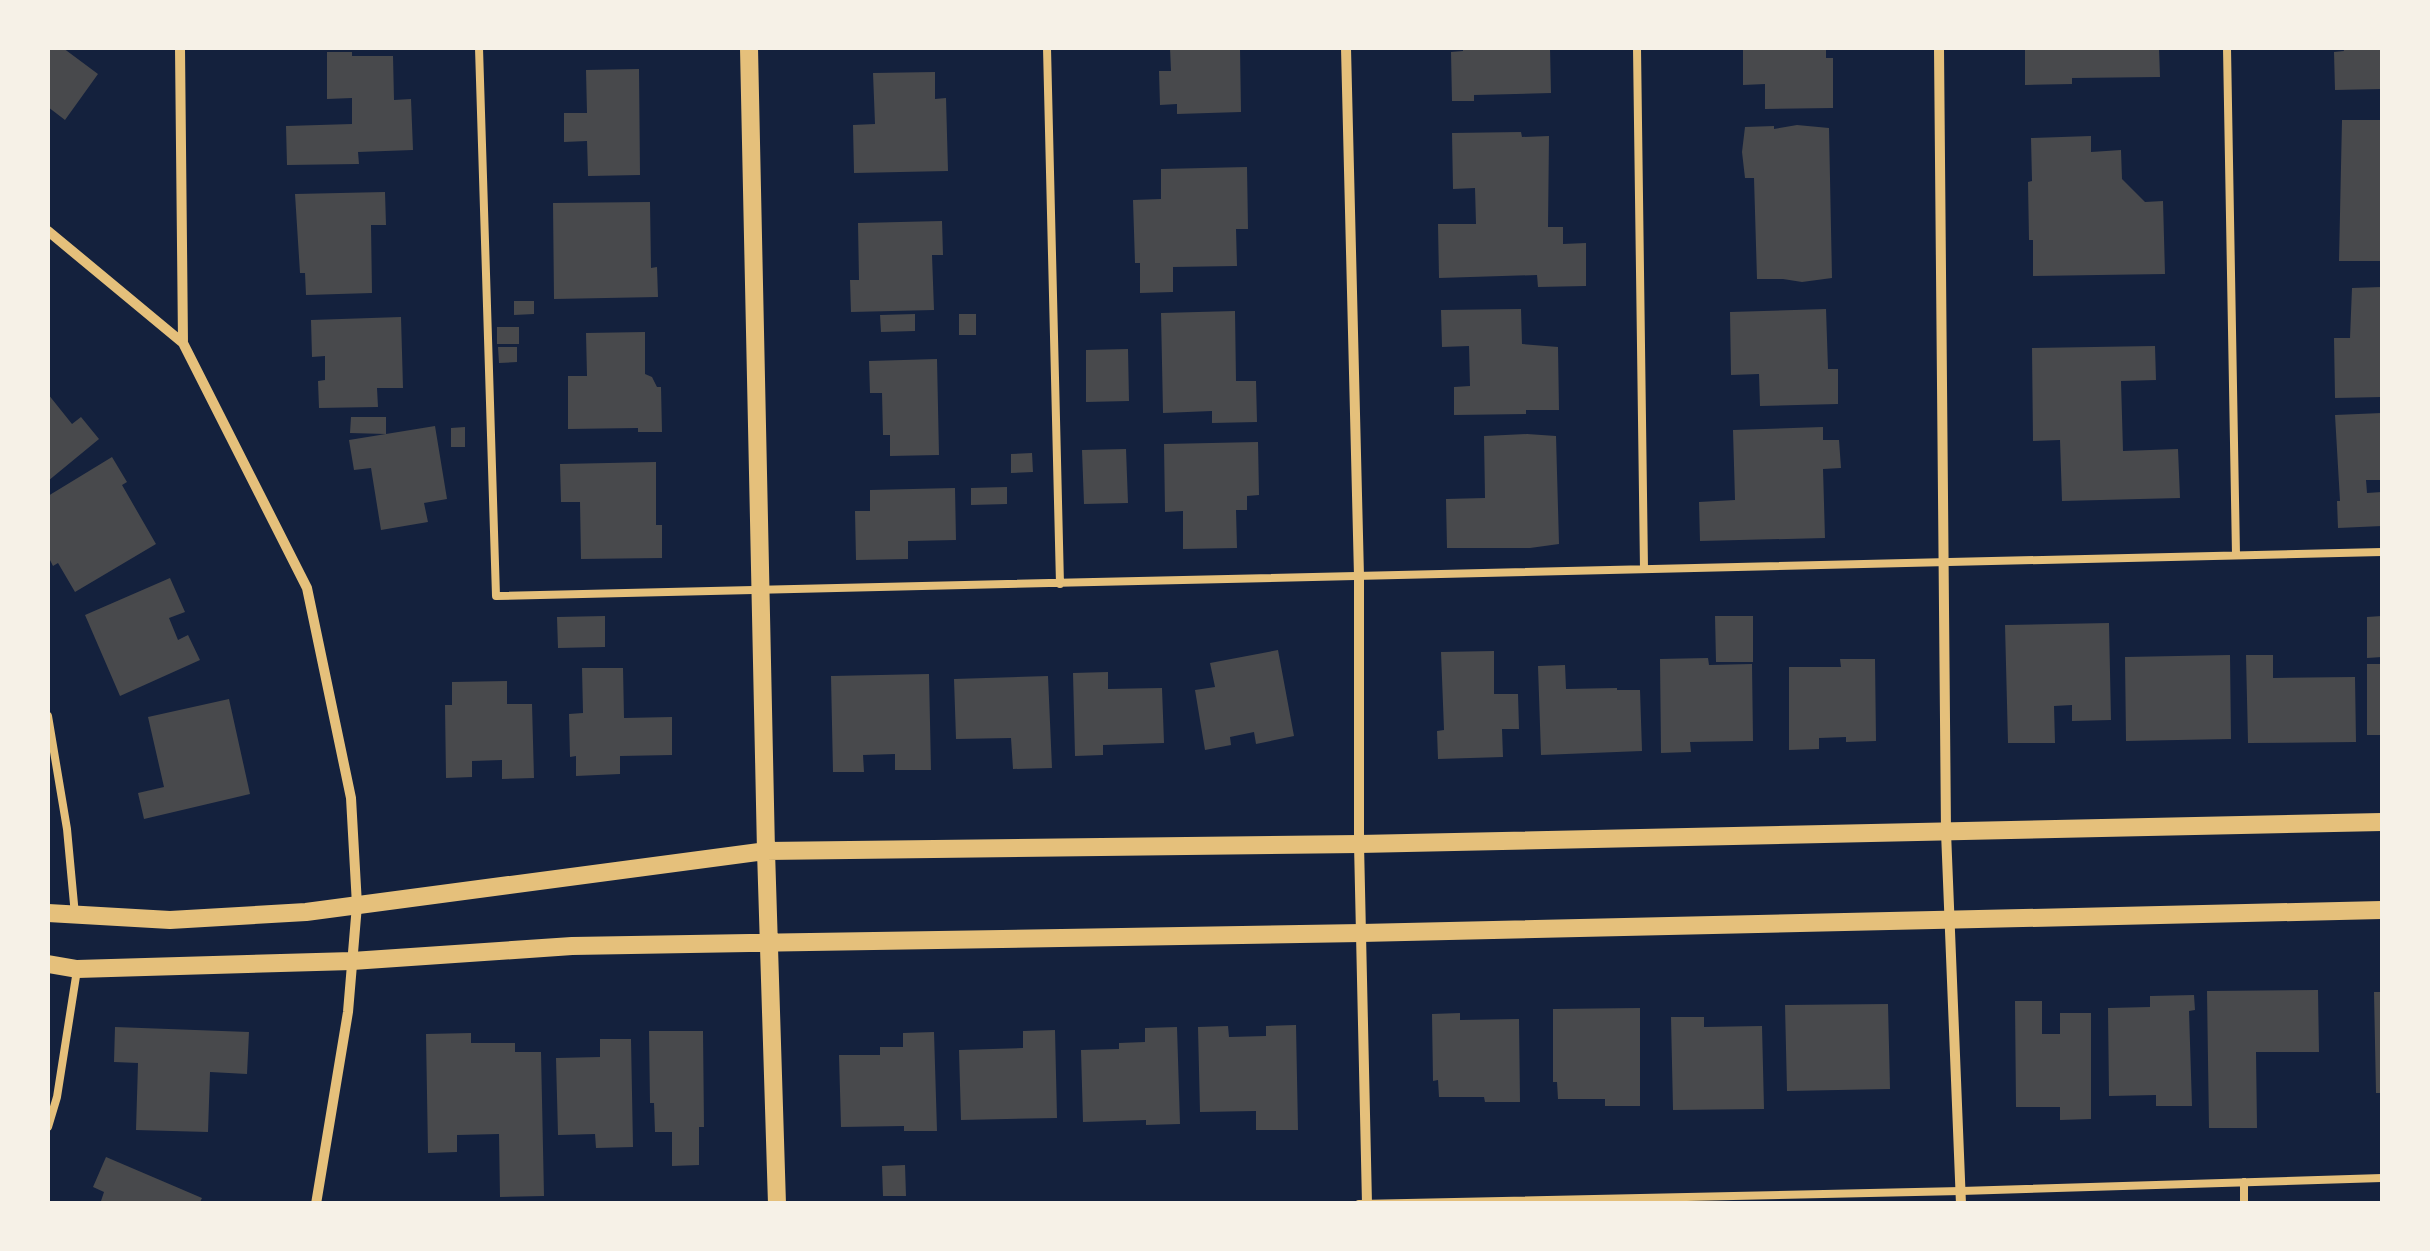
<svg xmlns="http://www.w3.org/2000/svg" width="2430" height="1251" viewBox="0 0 2430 1251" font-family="Overpass,sans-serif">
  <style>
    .building { fill: #48494c }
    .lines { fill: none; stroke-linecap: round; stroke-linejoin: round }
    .service { stroke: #e5c07b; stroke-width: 8 }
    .minor { stroke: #e5c07b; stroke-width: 10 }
    .tertiary { stroke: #e5c07b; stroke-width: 18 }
  </style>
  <rect width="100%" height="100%" fill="#14213d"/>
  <path class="building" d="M48,48H63L98,74L65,120L48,107Z
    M1170,48H1240L1241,112L1177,114V104L1160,105L1159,71H1171Z
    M1463,48H1550L1551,93L1474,95V101H1452L1451,52L1463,51Z
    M1743,48H1826V58H1833V108L1765,109V84L1743,85Z
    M2025,48H2159L2160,77L2072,78V84L2025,85Z
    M2343,48H2382V89L2335,90L2334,52L2344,51Z
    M327,52H352V56H393L394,100L411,99L413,150L358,152L359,164L287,165L286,126L352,124V98L327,99Z
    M639,69L640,175L588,176L587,141L564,142V113H587L586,70Z
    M935,72V99L946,98L948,171L854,173L853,125L875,124L873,73Z
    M2342,120H2382V261H2339Z
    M1797,125L1829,128L1832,278L1802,282L1783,279H1757L1754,178H1745L1742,152L1745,127L1774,126V129Z
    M1521,132L1522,137L1549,136L1548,227H1563V244L1586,243V286L1538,287L1537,275L1439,278L1438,224H1476L1475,188L1453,189L1452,133Z
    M2091,136V152L2121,150L2122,179L2145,202L2163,201L2165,274L2033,276V240H2029L2028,182L2032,181L2031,138Z
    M1247,167L1248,229H1236L1237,266L1173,267V292L1140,293V263H1135L1133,200L1161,199V169Z
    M385,192L386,225H371L372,293L306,295L305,273H300L295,194Z
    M650,202L651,268L657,267L658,297L554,299L553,203Z
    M942,221L943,255H932L934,310L851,312L850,280H859L858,223Z
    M2382,287V397L2335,398L2334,338H2350L2352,288Z
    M514,301H534V314L514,315Z
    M1521,309L1522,344L1558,347L1559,410H1526V414L1454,415V387L1470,386L1469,346L1442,347L1441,310Z
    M1826,309L1828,369H1838V404L1760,406L1759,374L1731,375L1730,312Z
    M1235,311L1236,381H1256L1257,422L1212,423V411L1163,413L1161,313Z
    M915,314V331L881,332L880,315Z
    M959,314H976V335H959Z
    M401,317L403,388H377L378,407L319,408L318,381L325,380V356L312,357L311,320Z
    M497,327H519V344H497Z
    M645,332V374L652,377L657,387H661L662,432H638V428L568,429V376H587L586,333Z
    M2155,346L2156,380L2121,381L2123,451L2178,449L2180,498L2062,501L2060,440L2033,441L2032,348Z
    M498,347H517V362L499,363Z
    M1128,349L1129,401L1086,402V350Z
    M937,359L939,455L890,456V435H883L882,393H870L869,361Z
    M48,394L72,424L81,417L99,439L48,481Z
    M2382,413V480H2366L2367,493L2382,492V526L2338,528L2337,501H2340L2335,415Z
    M351,417H386V434L435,426L447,499L424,503L428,522L381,530L371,468L354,470L349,440L386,434L350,433Z
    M465,427V447H451V428Z
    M1823,427V440H1839L1841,468L1823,469L1825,538L1700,541L1699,502L1735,500L1733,430Z
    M1527,434L1556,436L1559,544L1530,548H1447L1446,499L1485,498L1484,436Z
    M1258,442L1259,495L1247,496V510H1236L1237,548L1183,549V511L1165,512L1164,444Z
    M1126,449L1128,503L1084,504L1082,450Z
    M1032,453L1033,472L1011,473V454Z
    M112,457L127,482L122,485L156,544L75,592L58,563L53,566L48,556V496Z
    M656,462V525H662V558L581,559L580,502H561L560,464Z
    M1007,487V504L971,505V488Z
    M955,488L956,540L908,541V559L856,560L855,511H870V490Z
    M170,578L185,612L169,618L178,640L188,635L200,660L120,696L85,615Z
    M605,616V647L558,648L557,617Z
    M1715,616H1753V662H1716Z
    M2382,616V657L2367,658V617Z
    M2109,623L2111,720L2072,721V705L2054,706L2055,743H2008L2005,625Z
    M1278,650L1294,736L1256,744L1254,732L1230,737L1231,745L1205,750L1195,690L1215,687L1210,663Z
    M1494,651V694H1518L1519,729H1502L1503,757L1438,759L1437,731L1444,730L1441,652Z
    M2230,655L2231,739L2126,741L2125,657Z
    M2246,655H2273V678L2355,677L2356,742L2248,743Z
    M1708,658L1709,665L1752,664L1753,741L1690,742L1691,752L1661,753L1660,659Z
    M1840,659H1875L1876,741L1846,742V737L1819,738V749L1789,750V667H1841Z
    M2367,664H2382V735H2367Z
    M1565,665L1566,689L1617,688V690H1640L1642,751L1541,755L1538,666Z
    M582,668H623L624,718L672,717V755L620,756V774L576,776V756L570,757L569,714L583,713Z
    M1108,672V689L1162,688L1164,743L1103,745V755L1075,756L1073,673Z
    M929,674L931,770H895V754L863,755L864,772H833L831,676Z
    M1048,676L1052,768L1013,769L1011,738L956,739L954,679Z
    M507,681V704H532L534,778L502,779V760L472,761V777L446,778L445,705H452V682Z
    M229,699L250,794L144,819L138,793L164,787L148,717Z
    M2318,990L2319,1052H2256L2257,1128H2209L2207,991Z
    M2374,992H2382V1093H2376Z
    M2194,995L2195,1010L2189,1011L2192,1106H2156V1095L2109,1096L2108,1008L2150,1007V996Z
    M2015,1001H2042V1034H2060V1013H2091V1119L2060,1120V1107H2016Z
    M1888,1004L1890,1089L1787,1091L1785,1005Z
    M1640,1008V1106H1605V1099H1558L1557,1082H1553V1009Z
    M1460,1013V1020L1519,1019L1520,1102H1485L1484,1097H1439L1438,1080L1433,1081L1432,1014Z
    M1671,1017H1704V1027L1762,1026L1764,1109L1673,1110Z
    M1296,1025L1298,1130H1256V1111L1200,1112L1198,1027L1228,1026L1229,1037L1266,1036V1026Z
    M115,1027L249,1032L247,1074L210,1072L208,1132L136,1130L138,1063L114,1062Z
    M1177,1027L1180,1124L1146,1125V1120L1083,1122L1081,1050L1119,1049V1043L1145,1042V1028Z
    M1055,1030L1057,1118L961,1120L959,1050L1023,1048V1031Z
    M649,1031H703L704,1127H699V1165L672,1166V1132H655L654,1103H650Z
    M934,1032L937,1131H904V1126L841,1127L839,1055H880V1047H903V1033Z
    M471,1033V1043H515V1052H541L544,1196L500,1197L499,1134L457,1135V1152L428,1153L426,1034Z
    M600,1039H631L633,1147L596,1148L595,1134L558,1135L556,1058L600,1057Z
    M106,1157L202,1198L199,1204H100L104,1192L93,1187Z
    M905,1165L906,1196H883L882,1166Z"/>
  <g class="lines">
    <path class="service" d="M479,48L496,596L2382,552
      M1047,48L1060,584
      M1637,48L1644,569
      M2227,48L2236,555
      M48,716L67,829L75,915
      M48,1127L57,1097L77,970
      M2244,1182V1204
      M1359,1204L1961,1191L2382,1178"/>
    <path class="minor" d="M180,48L183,343
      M1346,48L1359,576V844L1367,1204
      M1939,48L1946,832L1961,1204
      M48,231L183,343L307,588L351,798L357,905L348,1012L316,1204"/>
    <path class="tertiary" d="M749,48L766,851L777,1204
      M48,913L170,920L306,912L766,851L1359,844L2382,822
      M48,964L77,969L352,961L572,946L1361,933L2382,910"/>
  </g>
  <rect width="2430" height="1251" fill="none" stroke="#f6f1e7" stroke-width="100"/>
</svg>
